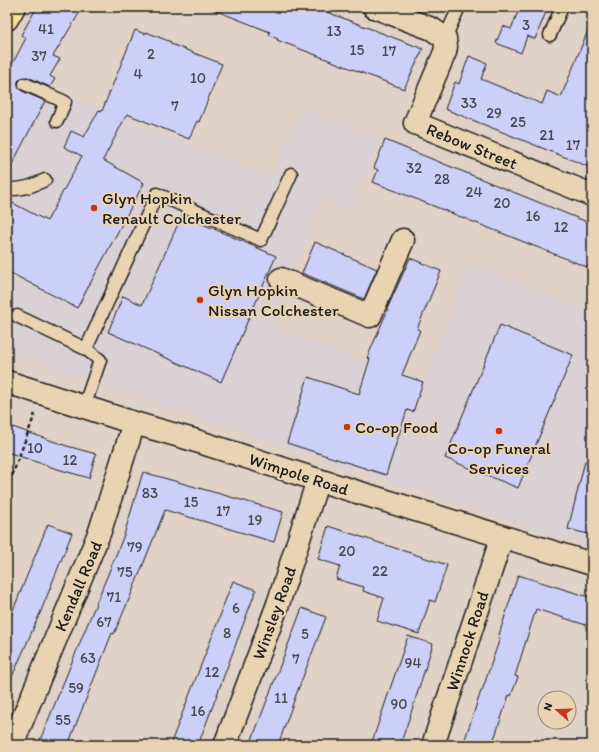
<svg xmlns="http://www.w3.org/2000/svg" width="599" height="752" viewBox="0 0 599 752" font-family="Itim,sans-serif">
  <style>
    .built { fill: #dad1d5 }
    .building { fill: #cccff7; stroke: #1c1c1c }
    .lines { fill: none; stroke-linecap: round; stroke-linejoin: round }
    .service-casing { stroke: #1c1c1c; stroke-width: 15 }
    .minor-casing { stroke: #1c1c1c; stroke-width: 25 }
    .tertiary-casing { stroke: #1c1c1c; stroke-width: 25 }
    .primary-casing { stroke: #1c1c1c; stroke-width: 25 }
    .path { stroke: #1c1c1c; stroke-width: 2.5; stroke-dasharray: 4 3; stroke-linecap: butt }
    .service { stroke: #e9d3b2; stroke-width: 12 }
    .minor { stroke: #e9d3b2; stroke-width: 22 }
    .tertiary { stroke: #e9d3b2; stroke-width: 22 }
    .primary { stroke: #fcde96; stroke-width: 22 }
    .poi-dot { fill: #c8321e; stroke: #e9d3b2; stroke-width: 1.5 }
    .labels { text-anchor: middle; dominant-baseline: central; stroke-width: 4; stroke-linejoin: round; paint-order: stroke }
    .number-label { font-size: 15px; fill: #484953 }
    .street-label { font-size: 17px; fill: #1c1c1c; stroke: #e9d3b2 }
    .poi-label { font-size: 17px; fill: #1c1c1c; stroke: #e9d3b2; text-anchor: start }
  </style>
  <rect width="100%" height="100%" fill="#e0d2c7"/>
  <filter id="ink" filterUnits="userSpaceOnUse"><feTurbulence type="fractalNoise" baseFrequency=".025" numOctaves="2"/><feDisplacementMap in="SourceGraphic" scale="8" xChannelSelector="R" yChannelSelector="G"/><feConvolveMatrix kernelMatrix="1 2 1 2 8 2 1 2 1" color-interpolation-filters="sRGB"/></filter>
  <g filter="url(#ink)">
    <path class="built" d="M7,68L126,120L271,177L302,107L381,140L349,211L323,199L296,263L278,316L279,330L357,359L425,380L470,262L592,314V429L590,434L592,435V546L547,533L460,503L328,461L7,351Z"/>
    <path class="building" d="M37,7H83L53,56L60,59L50,76L55,79L50,87L28,77L21,78L18,81V85L22,91L45,101L7,174V74L26,38L21,35Z
      M209,7H314L423,49L404,89L277,40L278,39L269,35L270,32L209,8Z
      M520,7H548L535,39L527,36L521,53L496,43L503,26L511,29Z
      M591,23L592,168L445,109L455,82L459,84L469,56L487,63L481,79L542,104L547,91L561,97Z
      M135,30L145,34L146,32L171,42V44L222,64L199,122L197,121L189,139L127,114L103,160L144,183L77,308L7,271V200L47,221L82,156L64,147L71,131L84,137L99,110L102,111Z
      M385,140L592,224V269L373,182L378,170L374,168Z
      M182,215L276,256L221,382L108,332L123,296L142,305Z
      M315,242L377,269L364,299L302,273Z
      M410,258L441,271L417,329L420,330L402,375L423,382L413,412L407,410L386,475L287,443L308,377L359,394L370,359L367,358L388,309H387Z
      M500,325L573,355L518,488L445,458Z
      M7,425L67,446L96,454L89,478L54,468L7,452Z
      M585,461H592V535L568,529Z
      M143,472L283,512L274,542L165,510L130,597L114,634L112,633L68,745H38L124,535Z
      M48,524L72,533L41,611L7,688V625Z
      M328,526L447,565L435,602L430,600L419,634L377,621L384,598L363,591L364,587L336,579L340,566L318,559Z
      M518,575L592,598V627L536,609L515,676L518,677L511,696L509,695L492,745H463L481,691H482L500,638H498Z
      M233,581L256,590L212,708L198,745H170L222,611H221Z
      M302,608L326,617L296,695L278,745H250Z
      M408,636L433,644L410,716L400,745H371Z"/>
    <g class="lines">
      <defs>
        <path id="service" d="M550,35L562,7
          M445,38L459,7
          M25,84L65,102L57,121
          M7,189C22,190 32,186 45,180
          M17,316L86,349L100,360L84,407
          M86,349L157,194L261,240L291,174"/>
        <path id="minor" d="M374,7L432,29L445,38L446,47L445,52L415,123L592,195
          M281,279L370,316L403,240
          M12,745L100,531L134,423
          M225,745L278,604L318,480
          M433,745L502,537"/>
        <path id="tertiary" d="M7,382L134,423L190,439L318,480L592,564"/>
        <path id="primary" d="M7,19L14,7"/>
      </defs>
      <use href="#service" class="service-casing"/>
      <use href="#minor" class="minor-casing"/>
      <use href="#tertiary" class="tertiary-casing"/>
      <use href="#primary" class="primary-casing"/>
      <path class="path" d="M7,489L35,414"/>
      <use href="#service" class="service"/>
      <use href="#minor" class="minor"/>
      <use href="#tertiary" class="tertiary"/>
      <use href="#primary" class="primary"/>
    </g>
  </g>
  <g class="poi-dot">
    <circle cx="94" cy="208" r="4"/>
    <circle cx="200" cy="300" r="4"/>
    <circle cx="347" cy="427" r="4"/>
    <circle cx="499" cy="431" r="4"/>
  </g>
  <g class="labels">
    <g class="number-label">
      <text x="526" y="25">3</text>
      <text x="46" y="29">41</text>
      <text x="334" y="31">13</text>
      <text x="357" y="50">15</text>
      <text x="389" y="51">17</text>
      <text x="151" y="54">2</text>
      <text x="39" y="56">37</text>
      <text x="138" y="74">4</text>
      <text x="198" y="78">10</text>
      <text x="469" y="103">33</text>
      <text x="175" y="106">7</text>
      <text x="494" y="113">29</text>
      <text x="518" y="122">25</text>
      <text x="547" y="135">21</text>
      <text x="573" y="145">17</text>
      <text x="414" y="168">32</text>
      <text x="442" y="179">28</text>
      <text x="474" y="192">24</text>
      <text x="502" y="203">20</text>
      <text x="533" y="216">16</text>
      <text x="561" y="227">12</text>
      <text x="35" y="448">10</text>
      <text x="70" y="460">12</text>
      <text x="150" y="493">83</text>
      <text x="191" y="502">15</text>
      <text x="223" y="511">17</text>
      <text x="255" y="520">19</text>
      <text x="135" y="547">79</text>
      <text x="347" y="551">20</text>
      <text x="380" y="571">22</text>
      <text x="125" y="572">75</text>
      <text x="114" y="597">71</text>
      <text x="236" y="608">6</text>
      <text x="104" y="622">67</text>
      <text x="227" y="633">8</text>
      <text x="305" y="634">5</text>
      <text x="88" y="658">63</text>
      <text x="296" y="659">7</text>
      <text x="413" y="663">94</text>
      <text x="212" y="672">12</text>
      <text x="76" y="688">59</text>
      <text x="281" y="698">11</text>
      <text x="399" y="704">90</text>
      <text x="198" y="711">16</text>
      <text x="63" y="720">55</text>
    </g>
    <g class="street-label">
      <text transform="translate(472 146) rotate(22)">Rebow Street</text>
      <text transform="translate(299 474) rotate(18)">Wimpole Road</text>
      <text transform="translate(78 586) rotate(-67)">Kendall Road</text>
      <text transform="translate(274 613) rotate(-70)">Winsley Road</text>
      <text transform="translate(467 641) rotate(-72)">Winnock Road</text>
    </g>
    <g class="poi-label">
      <text x="102" y="198">Glyn Hopkin<tspan x="102" dy="20">Renault Colchester</tspan></text>
      <text x="208" y="290">Glyn Hopkin<tspan x="208" dy="20">Nissan Colchester</tspan></text>
      <text x="355" y="427">Co-op Food</text>
      <text x="499" y="448" text-anchor="middle">Co-op Funeral<tspan x="499" dy="20">Services</tspan></text>
    </g>
  </g>
  <rect width="599" height="752" fill="none" stroke="#e9d3b2" stroke-width="24"/>
  <rect x="12" y="12" width="575" height="728" fill="none" stroke="#1c1c1c" stroke-width="1.5" filter="url(#ink)"/>
  <g transform="translate(557 710) rotate(290)"><circle r="19" fill="#e9d3b2" stroke="#978a76"/>
  <path d="M0-3L7 15L0 10L-7 15Z" fill="#c8321e"/>
  <text y="-6" font-size="11" font-weight="bold" text-anchor="middle" fill="#1c1c1c">N</text>
  </g>
</svg>
